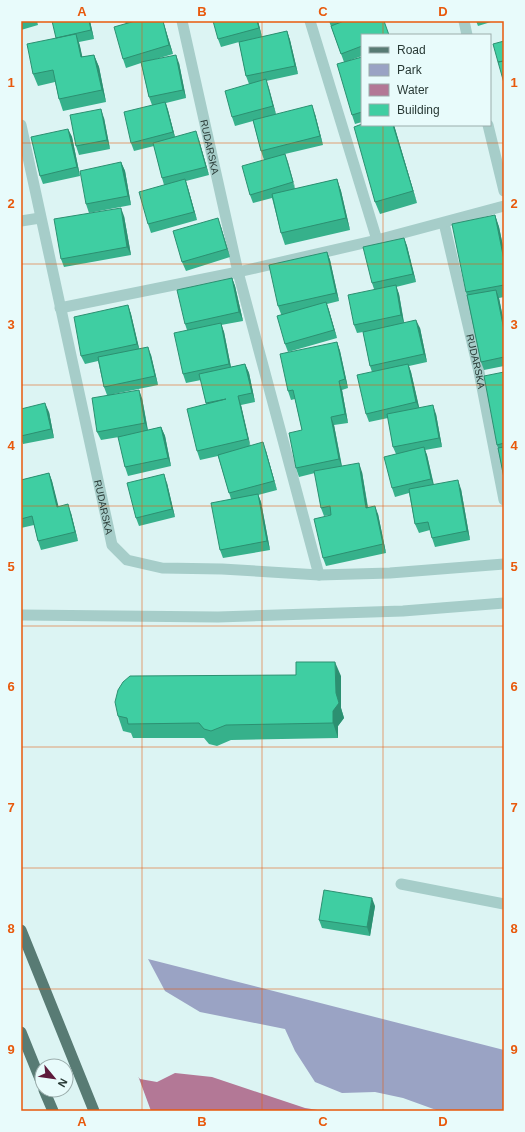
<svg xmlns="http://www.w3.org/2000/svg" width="525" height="1132" viewBox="0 0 525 1132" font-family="Arial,sans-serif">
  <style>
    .green { fill: #9aa3c4 }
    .water { fill: #b37896; fill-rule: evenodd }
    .pier { fill: #dcf4f3; fill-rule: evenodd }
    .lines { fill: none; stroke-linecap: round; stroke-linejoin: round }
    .minor { stroke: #a6cdc9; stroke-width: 11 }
    .primary { stroke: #587b74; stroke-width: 11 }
    .wall { fill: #36b18b }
    .shaded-wall { fill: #2c9071 }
    .building { fill: #3fcea2; stroke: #2c9071 }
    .grid { fill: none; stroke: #e8590c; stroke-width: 1; stroke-opacity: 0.55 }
    .labels { text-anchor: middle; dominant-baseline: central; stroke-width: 3; stroke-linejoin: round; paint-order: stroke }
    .street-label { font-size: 10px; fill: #283935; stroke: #e8fbfb }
    .neatline { fill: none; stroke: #e8590c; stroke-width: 1.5 }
    .grid-label { font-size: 13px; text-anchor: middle; font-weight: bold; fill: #e8590c }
  </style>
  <rect width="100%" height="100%" fill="#dcf4f3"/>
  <path class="green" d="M148,959L504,1050V1111H439L403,1098L375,1092L342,1093L315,1082L295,1051L285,1029L200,1012L165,991Z"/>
  <path class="water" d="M21,1063L128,1066L140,1079L157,1082L175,1073L212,1077L305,1108L324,1111H21ZM42,1066H66V1090H42Z"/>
  <path class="pier" d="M101,1058L130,1065L137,1073L151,1111H21V1061ZM42,1066H66V1090H42Z"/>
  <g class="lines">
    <g class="minor">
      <path id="s1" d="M182,21L238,272L319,575"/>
      <path d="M310,21L377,240"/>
      <path d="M464,21L467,35"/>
      <path id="s2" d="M21,125L108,526L112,545L127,560L162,568L222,569L319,575L390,573L504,564"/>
      <path d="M488,125L504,191"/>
      <path d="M21,221L40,218"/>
      <path id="s3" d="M444,223L479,372L504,500"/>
      <path d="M60,308L238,272L377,240L504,206"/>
      <path d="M21,615L218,617L403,611L504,603"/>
      <path d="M401,884L504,904"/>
    </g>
    <path class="primary" d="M21,930L94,1111
      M21,1032L42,1084
      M44,1090L53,1111"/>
  </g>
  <path class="wall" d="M21,21H37L38,25L21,30Z
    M90,21L94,39L79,42L82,57L94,55L99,67L106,102L63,111L59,99L55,82L38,86L33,74L56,38Z
    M125,21H163L173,54L153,60L179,63L186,98L166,103L168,110L175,137L199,140L209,175L186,181L188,188L197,220L151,233L148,224L164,185L162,178L154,146L134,151L131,143L152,105L149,97L141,63L126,68L123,59L126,24Z
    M258,21L262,37L287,31L290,40L298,74L266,81L276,114H315L323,145L285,154L295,189L337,179L341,191L350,230L285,245L281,233L272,198L253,203L250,195L264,160L261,151L253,121L235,126L232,117L249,84L246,76L239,42L221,47L218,39Z
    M329,21H384L362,35V56L348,61L362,57V122L355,124L352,115L344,62Z
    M476,21H494L478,26Z
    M104,118L110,149L79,155L76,146Z
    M362,125H394L417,203L380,214L375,202Z
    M68,129L72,137L80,176L43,184L40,176Z
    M121,162L125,171L131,205L89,213L86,204Z
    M495,215L499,227L504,251V297L499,298L504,323V366L484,370L481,362L466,292Z
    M124,216L131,255L64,267L61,259Z
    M221,227L230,257L186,271L182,262Z
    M404,238L407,246L416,282L396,287L399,294L404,322L420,328L427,362L409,366L411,372L419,408L436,414L442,447L425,450L427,455L434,485L461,489L470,540L435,547L432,538L430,530L419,533L415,524L409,493L395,497L392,488L396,454L393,447L388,418L369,422L366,414L372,372L370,366L363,332L357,333L354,325L374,289L372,283Z
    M327,252L330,260L339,301L327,304L337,338L288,352L285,344L281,314L278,306Z
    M232,278L235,286L243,321L221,325L224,332L231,367L245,364L249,373L255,402L241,405L250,446L266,451L277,490L258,495L261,502L270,550L223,558L220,550L231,499L218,456L200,460L197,451L206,404L201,380L186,383L183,374L187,330L185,324Z
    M128,305L131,314L139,349L151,355L158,385L114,394L142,398L148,430L161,427L165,436L171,466L128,476L125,467L119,437L101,440L97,432L107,395L104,387L98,361L85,364L81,356Z
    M337,342L340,351L348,388L342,390L348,423L334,425L342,466L362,472L368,507L378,514L386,553L326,566L323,558L331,515L324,516L321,508L315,473L299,477L296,468L302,430L295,399L291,400L288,391Z
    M504,372V478L498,448L497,445Z
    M21,409L49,412L54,438L23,444L21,439Z
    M49,473L52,481L58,507L71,513L78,541L41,550L38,541L34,525L21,528V480Z
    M167,483L175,517L139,526L136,518Z
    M341,676V708L344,718L338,726V738L231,740L217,746L209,744L204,738H133L131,733L123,731L118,716Z
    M375,906L370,936L322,928L319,920Z"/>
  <path class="shaded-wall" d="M89,21H90L94,39L91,30Z
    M163,21L173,54L169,45Z
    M257,21H258L262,37L259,28Z
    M287,31L290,40L298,74L295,66Z
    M76,34L80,46L85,69L81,57Z
    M94,55L99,67L106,102L102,90Z
    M176,55L179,63L186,98L183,90Z
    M266,79L269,88L276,114L273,106Z
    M165,102L168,110L176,141L173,132Z
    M312,105L315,114L323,145L320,136Z
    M101,109L104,118L110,149L107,140Z
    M393,125H394L417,203L413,191Z
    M68,129L72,137L80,176L77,167Z
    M196,131L199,140L209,175L206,167Z
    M285,154L288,162L296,191L293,182Z
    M121,162L125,171L131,205L128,196Z
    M185,179L188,188L197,220L194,212Z
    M337,179L341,191L350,230L346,218Z
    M121,208L124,216L131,255L127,247Z
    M495,215L499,227L504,251V260Z
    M218,218L221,227L230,257L227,249Z
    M404,238L407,246L416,282L413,274Z
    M327,252L330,260L339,301L336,293Z
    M232,278L235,286L243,321L239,312Z
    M396,285L399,294L404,324L401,315Z
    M496,290L499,298L504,323V330Z
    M326,302L329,310L337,338L334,330Z
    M128,305L131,314L140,352L137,344Z
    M416,320L420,328L427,362L424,354Z
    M221,323L224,332L232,373L229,364Z
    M337,342L340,351L348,388L345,379Z
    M148,347L151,355L158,385L155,376Z
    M245,364L249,373L255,402L252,393Z
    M408,364L411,372L420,411L416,402Z
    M339,381L342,390L348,423L345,414Z
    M139,390L142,398L148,432L145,423Z
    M238,396L241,405L251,448L248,439Z
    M45,403L49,412L54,438L51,429Z
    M433,405L436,414L442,447L439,438Z
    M331,417L334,425L342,468L339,459Z
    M161,427L165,436L171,466L168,458Z
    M263,442L266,451L277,490L274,481Z
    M424,447L427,455L434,487L431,479Z
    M359,463L362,472L369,516L366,508Z
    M49,473L52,481L61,516L57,507Z
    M164,474L167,483L175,517L172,509Z
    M458,480L461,489L470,540L467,531Z
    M258,494L261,502L270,550L267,541Z
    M68,504L71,513L78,541L75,532Z
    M375,506L378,514L386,553L383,544Z
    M335,662L341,676V708L344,718L338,726V738L333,723V711L336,693Z
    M372,898L375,906L370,936L367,927Z"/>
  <path class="building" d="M52,21H89L91,30L56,38Z
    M135,21H163L169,45L123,59L114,27Z
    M213,21H257L259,28L218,39Z
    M344,21H384L389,35H362V46L341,54L331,26Z
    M287,31L295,66L246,76L239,42Z
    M76,34L81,57L94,55L102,90L59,99L53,70L33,74L27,44Z
    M504,41V61L498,62L493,44Z
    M176,55L183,90L149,97L141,62Z
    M362,57V112L352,115L337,64Z
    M504,61V83L498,62Z
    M266,79L273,106L232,117L225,91Z
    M165,102L173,132L131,143L124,112Z
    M312,105L320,136L261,151L253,120Z
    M101,109L107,140L76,146L70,115Z
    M362,124V125H393L413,191L375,202L354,127Z
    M68,129L77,167L40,176L31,137Z
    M196,131L206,167L162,178L153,143Z
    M285,154L293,182L250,195L242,166Z
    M121,162L128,196L86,204L80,171Z
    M185,179L194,212L148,224L139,192Z
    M337,179L346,218L281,233L272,194Z
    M121,208L127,247L61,259L54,219Z
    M495,215L504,260V285L466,292L452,224Z
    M218,218L227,249L182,262L173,231Z
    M404,238L413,274L372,283L363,247Z
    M327,252L336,293L278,306L269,265Z
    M232,278L239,312L185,324L177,290Z
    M396,285L401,315L354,325L348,295Z
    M496,290L504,330V357L481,362L467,295Z
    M326,302L334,330L285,344L277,316Z
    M128,305L137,344L81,356L74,317Z
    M416,320L424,354L370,366L363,332Z
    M221,323L229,364L183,374L174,333Z
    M337,342L345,379L339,381L345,414L331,417L339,459L296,468L289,433L302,430L293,390L288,391L280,354Z
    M148,347L155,376L104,387L98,357Z
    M245,364L252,393L238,396L248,439L197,451L187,409L226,399L206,403L199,374Z
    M408,364L416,402L366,414L357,375Z
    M504,372V443L497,445L484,376Z
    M139,390L145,423L97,432L92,398Z
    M45,403L51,429L21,436V409Z
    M433,405L439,438L393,447L387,414Z
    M161,427L168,458L125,467L118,437Z
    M263,442L274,481L229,493L218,455Z
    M424,447L431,479L392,488L384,457Z
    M504,447V478L498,448Z
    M359,463L366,508L375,506L383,544L323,558L314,519L331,515L330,506L321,508L314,471Z
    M49,473L57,507L68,504L75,532L38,541L32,516L21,519V480Z
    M164,474L172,509L136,518L127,483Z
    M458,480L467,531L432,538L428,522L415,524L409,489Z
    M258,494L267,541L220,550L211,503Z
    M296,662H335L336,693L339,703L333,711V723L226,725L211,731L204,729L199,723L128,724L127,718L118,716L115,702L118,690L123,682L130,676L296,675Z
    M324,890L372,898L367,927L319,920Z"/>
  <path class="grid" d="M142,21V1111M262,21V1111M383,21V35M383,125V1111M21,143H504M21,264H504M21,385H504M21,506H504M21,626H504M21,747H504M21,868H504M21,989H504"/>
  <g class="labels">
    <g class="street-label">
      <text stroke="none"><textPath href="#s1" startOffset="129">RUDARSKA</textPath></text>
      <text stroke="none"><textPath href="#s3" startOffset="142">RUDARSKA</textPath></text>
      <text stroke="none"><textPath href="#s2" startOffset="391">RUDARSKA</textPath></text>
    </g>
  </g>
  <rect width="525" height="1132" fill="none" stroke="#e8fbfb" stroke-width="44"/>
  <rect x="361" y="34" width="130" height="92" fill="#e8fbfb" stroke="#9badac"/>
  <rect x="369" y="47" width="20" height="6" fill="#587b74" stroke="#9badac"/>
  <text x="397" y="54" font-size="12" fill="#283935">Road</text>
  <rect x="369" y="64" width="20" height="12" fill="#9aa3c4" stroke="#9badac"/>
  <text x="397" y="74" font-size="12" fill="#283935">Park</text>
  <rect x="369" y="84" width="20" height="12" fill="#b37896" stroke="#9badac"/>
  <text x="397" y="94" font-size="12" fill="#283935">Water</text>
  <rect x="369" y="104" width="20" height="12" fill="#3fcea2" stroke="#9badac"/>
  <text x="397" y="114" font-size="12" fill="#283935">Building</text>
  <g transform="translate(54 1078) rotate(119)"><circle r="19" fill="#e8fbfb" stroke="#9badac"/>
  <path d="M0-3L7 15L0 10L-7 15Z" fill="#5d1a3b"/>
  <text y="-6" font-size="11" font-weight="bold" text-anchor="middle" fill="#283935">N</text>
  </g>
  <rect x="22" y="22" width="481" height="1088" class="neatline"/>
  <g class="grid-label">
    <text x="82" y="16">A</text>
    <text x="202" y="16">B</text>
    <text x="323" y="16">C</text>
    <text x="443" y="16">D</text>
    <text x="11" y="87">1</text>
    <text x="514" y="87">1</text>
    <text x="11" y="208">2</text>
    <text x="514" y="208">2</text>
    <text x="11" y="329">3</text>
    <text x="514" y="329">3</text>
    <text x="11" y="450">4</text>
    <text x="514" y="450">4</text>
    <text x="11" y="571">5</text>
    <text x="514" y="571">5</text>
    <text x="11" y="691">6</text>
    <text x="514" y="691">6</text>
    <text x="11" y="812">7</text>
    <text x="514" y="812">7</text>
    <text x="11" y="933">8</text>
    <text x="514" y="933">8</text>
    <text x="11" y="1054">9</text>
    <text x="514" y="1054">9</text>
    <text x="82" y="1126">A</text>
    <text x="202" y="1126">B</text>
    <text x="323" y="1126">C</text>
    <text x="443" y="1126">D</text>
  </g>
</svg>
